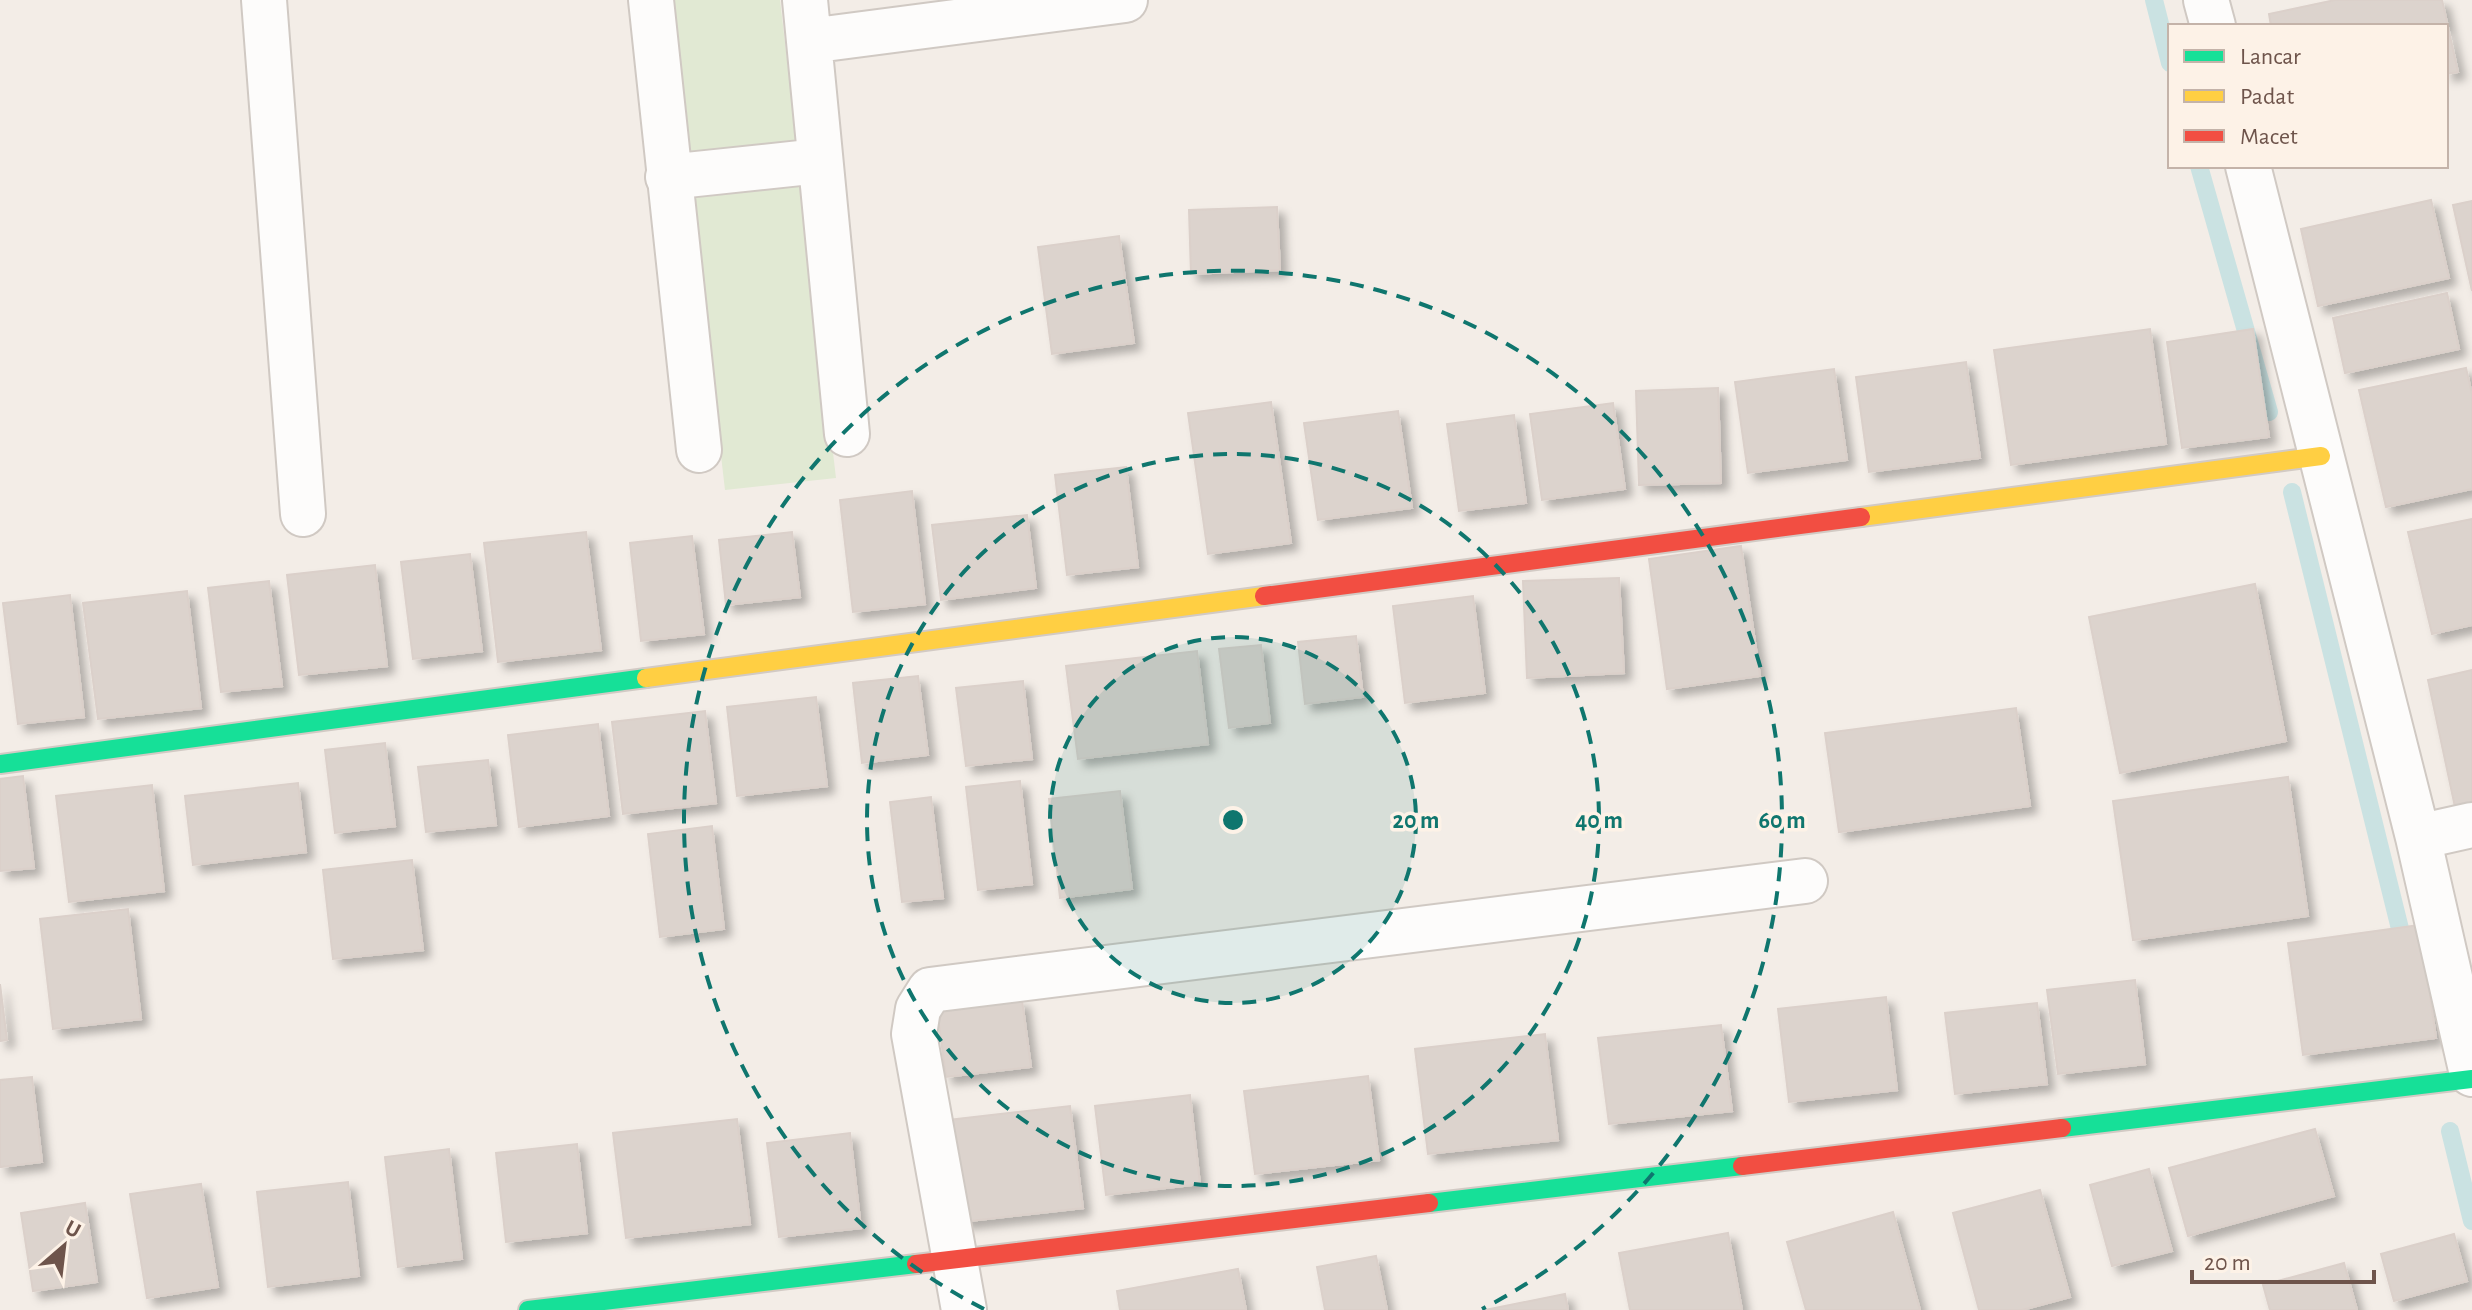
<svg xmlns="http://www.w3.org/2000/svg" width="2472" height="1310" viewBox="0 0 2472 1310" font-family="'Alegreya Sans',sans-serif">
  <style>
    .green { fill: #e1e9d3 }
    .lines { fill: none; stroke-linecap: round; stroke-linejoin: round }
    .stream { stroke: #cae2e2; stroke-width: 18 }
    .building { fill: #dcd3cd; stroke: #dbd0ca; stroke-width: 2; filter: url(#shadow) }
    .street-casing { stroke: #d0c9c3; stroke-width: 48 }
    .fast-casing { stroke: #d2cac4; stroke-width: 22 }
    .slow-casing { stroke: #d2cac4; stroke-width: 22 }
    .jam-casing { stroke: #d2cac4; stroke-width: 22 }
    .street { stroke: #fdfcfb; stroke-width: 44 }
    .fast { stroke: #16e098; stroke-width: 18 }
    .slow { stroke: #ffcf43; stroke-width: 18 }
    .jam { stroke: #f24e42; stroke-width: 18 }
    .ring { fill: none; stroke: #0f766e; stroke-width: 4; stroke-dasharray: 14 10 }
    .centre { fill: #0f766e; stroke: #fdf2e7; stroke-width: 4 }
    .ring-label { font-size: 24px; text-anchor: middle; font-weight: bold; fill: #0f766e; stroke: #fdf2e7; stroke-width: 7; stroke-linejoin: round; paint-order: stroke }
  </style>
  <defs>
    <filter id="shadow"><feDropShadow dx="7" dy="7" stdDeviation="4" flood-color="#0004"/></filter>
  </defs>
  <rect width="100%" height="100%" fill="#f3ede7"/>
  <path class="green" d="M668,0H780L836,478L725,490Z"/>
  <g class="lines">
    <path class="stream" d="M2154,0L2170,63
      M2199,166L2269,412
      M2292,492L2405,949
      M2450,1131L2472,1221"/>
  </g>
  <path class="building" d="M2335,0H2442L2458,72L2446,74V26H2271L2269,14Z
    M2431,200L2449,278L2318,306L2301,229Z
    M2472,201V291L2453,205Z
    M1277,207L1280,270L1191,274L1189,210Z
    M1119,236L1134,343L1052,354L1038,247Z
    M2447,293L2459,349L2345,373L2333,318Z
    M2150,329L2166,444L2011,465L1994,350Z
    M2253,329L2269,437L2182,448L2167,342Z
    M1966,362L1980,458L1869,472L1856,377Z
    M2466,368L2472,395V489L2386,507L2359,390Z
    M1834,369L1847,460L1748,473L1735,382Z
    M1718,388L1721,483L1639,485L1636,391Z
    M1271,402L1291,543L1208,554L1188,413Z
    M1613,403L1625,489L1542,500L1530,414Z
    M1398,411L1412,508L1318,520L1304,423Z
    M1514,415L1526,503L1459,511L1447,424Z
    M1126,467L1138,567L1067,575L1055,475Z
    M912,491L925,604L853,612L840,500Z
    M1027,515L1036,588L941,600L932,525Z
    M2472,519V625L2432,634L2408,532Z
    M586,532L601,650L498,662L484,543Z
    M792,532L800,597L726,605L719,540Z
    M692,536L704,634L641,641L630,543Z
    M1741,546L1760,676L1667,689L1649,559Z
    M470,554L482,651L413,659L401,562Z
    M375,565L387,666L299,675L287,575Z
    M1619,578L1624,673L1527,678L1523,581Z
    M269,581L282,686L221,692L208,588Z
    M2255,584L2286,741L2120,773L2089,617Z
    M187,591L201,708L98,719L83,603Z
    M70,595L84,717L18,724L3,603Z
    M1473,596L1485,693L1405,703L1393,606Z
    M1356,636L1363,697L1305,704L1298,642Z
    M1261,645L1270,723L1229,728L1219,649Z
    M1197,651L1208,744L1078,759L1066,666Z
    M2472,670V803L2455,807L2428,680Z
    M918,676L928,755L862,763L853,683Z
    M1023,681L1032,759L966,766L956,688Z
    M816,697L827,786L737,796L727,707Z
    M2016,708L2030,806L1839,832L1825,733Z
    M705,711L716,803L623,814L612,722Z
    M598,724L609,816L519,827L508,735Z
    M385,743L395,826L335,833L325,750Z
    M488,760L496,825L426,832L418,767Z
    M23,776L34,868L0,871V779Z
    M2288,777L2308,916L2133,940L2113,801Z
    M1020,781L1032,884L978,890L966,787Z
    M298,783L306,852L193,865L185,796Z
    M152,785L164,891L69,902L56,796Z
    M1120,791L1132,889L1060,898L1049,799Z
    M931,797L943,898L902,902L890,802Z
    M712,826L724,929L660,937L648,834Z
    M412,860L423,950L333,959L323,870Z
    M128,909L141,1019L53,1029L40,919Z
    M2420,925L2436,1038L2303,1055L2288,943Z
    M2135,980L2145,1064L2058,1074L2047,990Z
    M0,984L7,1040L0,1041Z
    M1886,997L1897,1090L1789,1102L1778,1009Z
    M1022,1000L1031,1067L946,1077L937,1010Z
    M2037,1003L2047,1084L1955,1094L1945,1013Z
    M1721,1025L1732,1111L1609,1124L1598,1038Z
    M1545,1034L1558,1140L1428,1154L1415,1049Z
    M1368,1076L1379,1160L1255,1174L1244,1091Z
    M32,1077L42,1162L0,1167V1080Z
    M1190,1095L1200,1184L1106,1195L1095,1106Z
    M1070,1106L1083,1208L962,1222L949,1120Z
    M737,1119L750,1224L626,1238L613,1133Z
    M2315,1129L2334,1196L2188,1236L2169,1168Z
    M850,1133L861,1228L779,1237L767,1143Z
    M577,1144L587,1233L506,1242L496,1153Z
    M449,1149L462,1259L398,1267L385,1157Z
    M2149,1169L2172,1251L2112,1266L2090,1185Z
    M348,1182L359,1276L268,1287L257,1192Z
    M201,1184L218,1287L147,1298L130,1194Z
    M2040,1190L2070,1297L2022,1310H1979L1953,1213Z
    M85,1203L97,1282L33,1291L21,1213Z
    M1893,1212L1920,1310H1806L1787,1242Z
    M1728,1233L1742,1310H1630L1619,1253Z
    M2454,1234L2467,1281L2394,1301L2381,1254Z
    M1376,1256L1387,1310H1325L1317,1267Z
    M2344,1263L2357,1310H2270L2263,1285Z
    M1238,1269L1246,1310H1120L1117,1291Z
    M1565,1294L1568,1310H1485Z"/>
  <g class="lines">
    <defs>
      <path id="street" d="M264,0L303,514
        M651,0L699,450
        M805,0L847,434
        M2206,0L2213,26
        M809,41L1125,0
        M2248,166L2418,837L2472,1074
        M668,177L819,161
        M2418,837L2472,825
        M964,1310L914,1034L918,1009L930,990L1805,881"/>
      <path id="fast" d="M0,764L646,678
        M2062,1128L2472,1079
        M1429,1203L1742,1166
        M528,1310L916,1264"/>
      <path id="slow" d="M1861,517L2321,456
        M646,678L1264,596"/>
      <path id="jam" d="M1264,596L1861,517
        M1742,1166L2062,1128
        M916,1264L1429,1203"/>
    </defs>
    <use href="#street" class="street-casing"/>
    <use href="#fast" class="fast-casing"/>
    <use href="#slow" class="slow-casing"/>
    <use href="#jam" class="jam-casing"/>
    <use href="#street" class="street"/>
    <use href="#fast" class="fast"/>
    <use href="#slow" class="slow"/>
    <use href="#jam" class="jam"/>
  </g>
  <circle cx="1233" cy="820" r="183" fill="#0f766e" fill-opacity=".12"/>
  <g class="ring">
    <circle cx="1233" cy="820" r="183"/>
    <circle cx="1233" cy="820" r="366"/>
    <path d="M984 1309A549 549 0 1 1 1482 1309"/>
  </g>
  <circle cx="1233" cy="820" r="12" class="centre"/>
  <g class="ring-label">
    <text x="1416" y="828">20 m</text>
    <text x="1599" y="828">40 m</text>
    <text x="1782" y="828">60 m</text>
  </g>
  <rect x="2168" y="24" width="280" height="144" fill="#fdf2e7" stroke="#c4b3a9" stroke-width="2"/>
  <rect x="2184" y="50" width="40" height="12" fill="#16e098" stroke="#c4b3a9" stroke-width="2"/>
  <text x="2240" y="64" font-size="24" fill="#6e544b">Lancar</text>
  <rect x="2184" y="90" width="40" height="12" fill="#ffcf43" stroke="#c4b3a9" stroke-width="2"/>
  <text x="2240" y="104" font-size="24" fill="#6e544b">Padat</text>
  <rect x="2184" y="130" width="40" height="12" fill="#f24e42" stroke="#c4b3a9" stroke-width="2"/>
  <text x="2240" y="144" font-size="24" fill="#6e544b">Macet</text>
  <g transform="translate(64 1246) rotate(28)" stroke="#fdf2e7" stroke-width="6" paint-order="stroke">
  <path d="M0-6L14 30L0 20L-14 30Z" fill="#6e544b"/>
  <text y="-12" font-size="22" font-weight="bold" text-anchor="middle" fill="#6e544b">U</text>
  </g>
  <path d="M2192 1270v12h182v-12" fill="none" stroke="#6e544b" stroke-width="4"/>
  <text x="2204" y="1270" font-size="24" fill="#6e544b" stroke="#fdf2e7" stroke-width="6" paint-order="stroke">20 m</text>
</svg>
